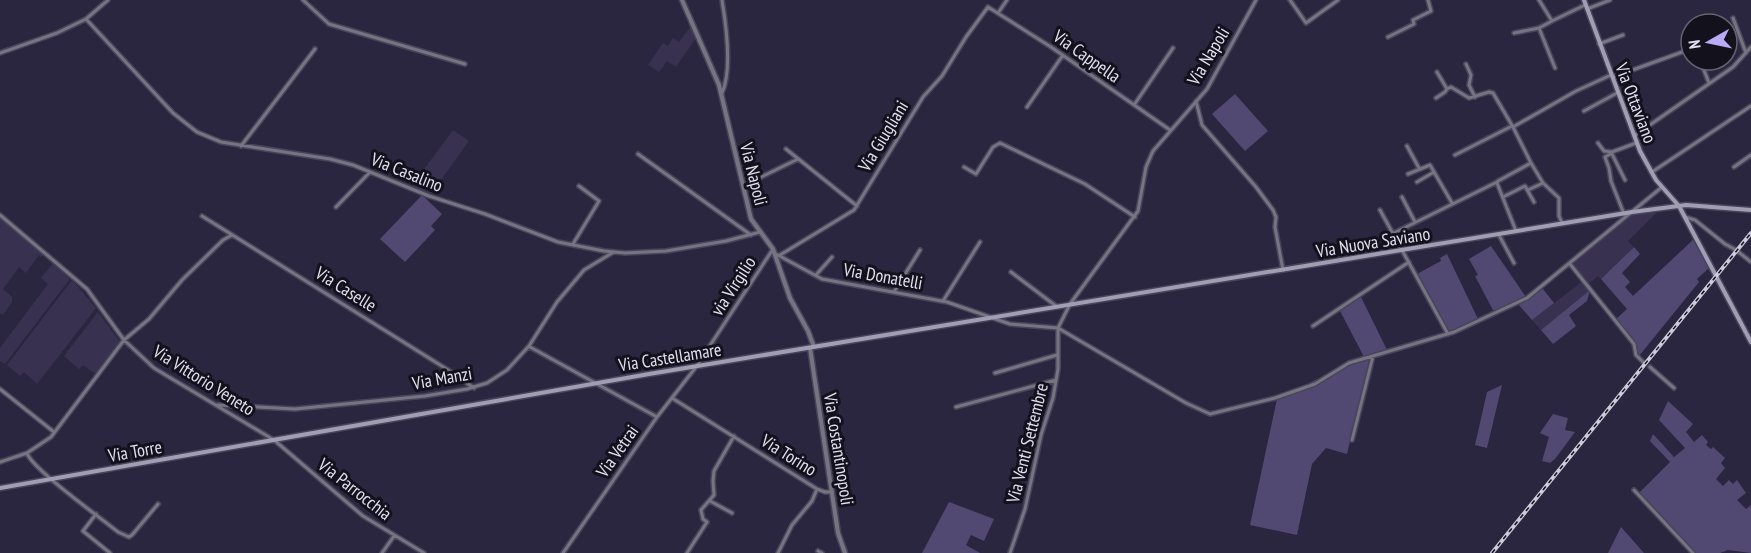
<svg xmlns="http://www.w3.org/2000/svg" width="1751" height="553" viewBox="0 0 1751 553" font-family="'PT Sans Narrow',sans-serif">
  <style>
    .built { fill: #383250 }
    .green { fill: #514971 }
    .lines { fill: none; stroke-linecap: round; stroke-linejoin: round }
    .minor-casing { stroke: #48445b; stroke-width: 6 }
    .tertiary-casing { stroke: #48445b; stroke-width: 7 }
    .secondary-casing { stroke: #48445b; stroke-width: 7 }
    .minor { stroke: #767481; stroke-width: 3 }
    .tertiary { stroke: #767481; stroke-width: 4 }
    .secondary { stroke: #a19eb3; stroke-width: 4 }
    .rail-casing { stroke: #cdcadc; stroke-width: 4 }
    .rail { stroke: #13111c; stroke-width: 1.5; stroke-dasharray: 4.5; stroke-linecap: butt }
    .labels { text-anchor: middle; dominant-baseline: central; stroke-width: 6; stroke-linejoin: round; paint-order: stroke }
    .street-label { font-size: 18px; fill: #e1dff0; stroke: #13111c }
  </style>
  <rect width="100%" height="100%" fill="#2b263f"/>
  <path class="built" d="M691,26L696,38L676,67L667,61L659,72L648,65L663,43L668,46L673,38L679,42Z
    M453,130L469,141L430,195L411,187Z
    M1660,209L1628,241L1634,247L1601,279L1598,276L1587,285L1571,264L1632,213Z
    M0,218L45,254L41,257L39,255L26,273L19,267L3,289L12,297V302L3,315L0,313Z
    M54,262L69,278V280L5,364L0,361V348L48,284L41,278Z
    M72,280L96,308L37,384L24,372L20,376L7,365Z
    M1583,281L1590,290L1541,330L1532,320Z
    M98,312L120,342L96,374L83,365L79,369L64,356Z"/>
  <path class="green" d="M1235,94L1268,131L1245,151L1212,114Z
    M422,195L442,214L431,226L435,230L405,262L380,239Z
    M1695,238L1710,267L1697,279L1699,282L1639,356L1636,345L1615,320L1627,309L1601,279L1634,247L1640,254L1622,273L1630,282L1625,287L1633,296Z
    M1491,246L1526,297L1494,312L1475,276L1478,275L1469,259Z
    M1447,254L1478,319L1449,333L1417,274L1441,261L1440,258Z
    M1543,289L1554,303L1532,320L1518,304Z
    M1590,290L1587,301L1569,315L1576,326L1553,344L1541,330Z
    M1360,295L1388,352L1368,357L1369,361L1347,454L1326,448L1312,464L1297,535L1250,525L1277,399L1310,387L1309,383L1364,357L1339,309Z
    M1502,385L1487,448L1475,445L1487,392Z
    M1668,401L1693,424L1686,432L1694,442L1702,435L1708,442L1706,445L1711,449L1713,447L1725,458L1721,463L1725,468L1716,479L1723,486L1729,480L1733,484L1737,480L1746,493L1737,500L1746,509L1751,505V553L1728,550L1720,553H1695L1639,493L1670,462L1650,441L1653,434L1674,457L1685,448L1659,420Z
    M1553,414L1568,418L1565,430L1575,432L1555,459L1550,463L1542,461L1549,437L1540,433Z
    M949,502L994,519L984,541L971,535L966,545L980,553H922Z
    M1621,527L1644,553H1608Z"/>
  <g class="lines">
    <defs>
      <path id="minor" d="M303,0L329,24L465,64
        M1290,0L1306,23L1338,0
        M1587,9L1610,0
        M998,13L1007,0
        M1733,18L1746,53
        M86,19L173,113L197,132L221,142L330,159L353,165L429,196L485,214L558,242L604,251L625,253L666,251L726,241L760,232
        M1552,21L1585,5
        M1539,28L1555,68
        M1514,33L1539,28L1552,21L1539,0
        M1388,37L1414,24L1413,20L1431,11L1428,0
        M1599,44L1623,35
        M0,53L57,33L86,19L108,0
        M1466,64L1471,75L1469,85L1475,97
        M1702,65L1709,83
        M1437,72L1447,89L1451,87L1469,98L1489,92L1493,93L1513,127
        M1613,77L1685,51
        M722,93C732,71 726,24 722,0
        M1436,98L1445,92L1447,89
        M1196,101L1202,125L1256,187L1273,210L1276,217L1275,227L1283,270
        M1134,105L1173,48
        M1027,107L1063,55
        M1584,111L1617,93
        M1634,136L1733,67L1751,47
        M1598,143L1604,151L1612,152L1636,143
        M241,146L315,49
        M1407,146L1419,168
        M786,149L857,206
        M1612,153L1605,157L1609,168L1611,181L1624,214
        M638,154L751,235
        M1612,154L1625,180
        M1455,155L1512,126
        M1531,163L1543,183L1559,198V216L1562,223
        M964,167L976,174L993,147L1000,143L1085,184L1135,217
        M1734,167L1751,155
        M1652,172L1751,106
        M1408,174L1430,165L1452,203
        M1417,182L1434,172
        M743,186L798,159
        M1528,190L1543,183
        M1402,197L1415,222
        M1503,197L1525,186L1534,202
        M336,207L370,172
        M1380,210L1448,334
        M0,215L87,289L124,340L154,368L274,440L363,516L424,553
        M202,216L445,368L474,388
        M1685,217L1695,220L1725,244L1736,250L1751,262
        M1516,231L1497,183L1498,181L1531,163L1513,127L1576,91L1611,75
        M1394,233L1497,182
        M1499,235L1514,263
        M573,244L599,201L579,186
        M774,253L822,279L947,302L1010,324L1058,328L1186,403L1210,414L1275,398L1315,384L1349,363L1454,332L1527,298L1662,187
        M780,255L854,210L923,97L942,76L966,37L988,7L1051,47L1170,130
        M1570,264L1634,344L1636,355L1643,362
        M1011,272L1056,306
        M816,275L832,257
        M894,292L920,250
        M943,301L980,242
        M1313,326L1409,262
        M530,347L657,417
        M1650,367L1674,388
        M995,373L1057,355
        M0,389L54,432
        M672,398L817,489L825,492H832
        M218,405L295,409L425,396L467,389L487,383L507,370L529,346L557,302L584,270L612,253
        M956,407L1056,380
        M1352,440L1373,356
        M0,462L27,453
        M1634,490L1693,553
        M710,501L732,513
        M158,504L132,535L129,537L118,532C101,518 32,469 27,453L51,437L124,340L149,319L182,280L223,240L232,235
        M96,514L83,531L110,553
        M818,551L822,553
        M382,553L394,536
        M563,553L657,417L696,367L773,249
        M687,553L707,522L703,519L701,510L714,495L713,481L714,471L734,436
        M778,553L792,525L812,501L817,489
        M1010,553L1025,509L1041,435L1053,398L1058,369V328L1070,304L1138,211L1146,167L1153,151L1207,89L1256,0"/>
      <path id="tertiary" d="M682,0L719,85L751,219L773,249L790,298L808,331L814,347
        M810,348L838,533L845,553"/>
      <path id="secondary" d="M1584,0L1640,151L1656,180L1679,206L1751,342
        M0,488L649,374L1632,212L1686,205L1751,210"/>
    </defs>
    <use href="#minor" class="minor-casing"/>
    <use href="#tertiary" class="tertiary-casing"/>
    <use href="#secondary" class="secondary-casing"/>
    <use href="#minor" class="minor"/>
    <use href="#tertiary" class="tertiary"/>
    <use href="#secondary" class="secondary"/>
    <defs>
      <path id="rail" d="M1492,553L1751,233"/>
    </defs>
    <use href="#rail" class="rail-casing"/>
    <use href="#rail" class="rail"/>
  </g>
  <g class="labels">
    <g class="street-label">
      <text transform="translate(1087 56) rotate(35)">Via Cappella</text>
      <text transform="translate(1208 56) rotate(-59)">Via Napoli</text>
      <text transform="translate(1636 103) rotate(69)">Via Ottaviano</text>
      <text transform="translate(883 136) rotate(-59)">Via Giugliani</text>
      <text transform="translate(407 172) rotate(22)">Via Casalino</text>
      <text transform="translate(754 174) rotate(76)">Via Napoli</text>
      <text transform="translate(1373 242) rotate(-9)">Via Nuova Saviano</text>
      <text transform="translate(883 276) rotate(10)">Via Donatelli</text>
      <text transform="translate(733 286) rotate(-57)">via Virgilio</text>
      <text transform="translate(346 289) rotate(32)">Via Caselle</text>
      <text transform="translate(670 357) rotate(-9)">Via Castellamare</text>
      <text transform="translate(442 378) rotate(-10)">Via Manzi</text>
      <text transform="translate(204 380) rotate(32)">Via Vittorio Veneto</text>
      <text transform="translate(1027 443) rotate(-76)">Via Venti Settembre</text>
      <text transform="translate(839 449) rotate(81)">Via Costantinopoli</text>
      <text transform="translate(135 451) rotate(-10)">Via Torre</text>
      <text transform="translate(617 451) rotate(-55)">Via Vetrai</text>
      <text transform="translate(789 455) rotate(32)">Via Torino</text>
      <text transform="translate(355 489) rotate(38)">Via Parrocchia</text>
    </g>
  </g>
  <g transform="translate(1709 42) rotate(261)"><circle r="28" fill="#13111c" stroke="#656371" stroke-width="1.5"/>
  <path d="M0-4.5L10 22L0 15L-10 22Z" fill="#b9abf7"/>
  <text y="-9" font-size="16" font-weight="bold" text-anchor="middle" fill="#e1dff0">N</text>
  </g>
</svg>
